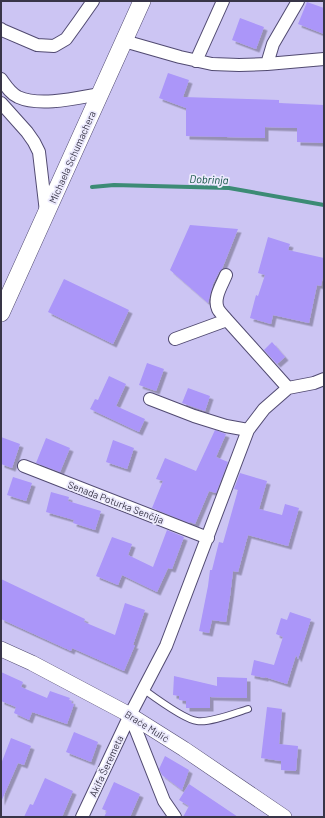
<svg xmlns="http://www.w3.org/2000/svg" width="325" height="818" viewBox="0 0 325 818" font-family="Barlow,sans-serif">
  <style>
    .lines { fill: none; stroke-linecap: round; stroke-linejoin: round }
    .stream { stroke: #3c8b75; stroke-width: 4 }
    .building { fill: #ab96f9; filter: url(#shadow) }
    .service-casing { stroke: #514a71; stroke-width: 8 }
    .minor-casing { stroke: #514a71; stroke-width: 14 }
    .tertiary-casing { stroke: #514a71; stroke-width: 16 }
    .secondary-casing { stroke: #514a71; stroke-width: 18 }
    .service { stroke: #fff; stroke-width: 6 }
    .minor { stroke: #fff; stroke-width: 12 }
    .tertiary { stroke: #fff; stroke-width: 15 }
    .secondary { stroke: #fff; stroke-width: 17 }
    .labels { text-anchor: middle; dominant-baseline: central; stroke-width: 3.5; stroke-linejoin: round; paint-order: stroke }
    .street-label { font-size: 10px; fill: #383547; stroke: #eceafd }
    .water-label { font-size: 11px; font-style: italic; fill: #0b4d3e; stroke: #eceafd }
  </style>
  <defs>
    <filter id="shadow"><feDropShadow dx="3.5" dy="3.5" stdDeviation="0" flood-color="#0004"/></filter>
  </defs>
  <rect width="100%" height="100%" fill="#ccc5f3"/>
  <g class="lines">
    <path class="stream" d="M92,187L114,185L229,188L324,205"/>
  </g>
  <path class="building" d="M307,2L324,8V34L298,24Z
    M240,18L264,27L256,49L232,40Z
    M168,73L189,80L183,97L279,100V103L324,105V143L297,142V128L265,127V138L186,136V108L159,98Z
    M190,225L238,229L222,269L219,272L213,284L208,303L170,270Z
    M268,237L290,244L288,250L324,258V272L321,286L317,285L309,323L273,315L271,324L250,318L256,295L258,296L265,275L258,273Z
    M64,279L129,310L113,344L48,312Z
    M272,342L285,357L277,364L264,350Z
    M147,363L164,369L156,391L139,385Z
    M109,376L126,384L116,406L145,419L139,432L90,409L95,399L98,400Z
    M188,388L210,396L205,411L182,403Z
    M215,430L226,434L216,457L228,462L216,493L209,491L195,524L190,522L189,523L152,508L163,481L156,479L165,458L196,471Z
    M1,437L20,444L12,468L1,464Z
    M46,438L70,448L60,472L36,463Z
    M113,440L134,448L127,469L106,462Z
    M240,473L267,481L259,509L282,515L285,504L299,508L288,546L248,535L238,572L233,571L230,596L226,622L212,620L209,633L199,631L208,586L210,570H212L219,542L223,543L238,490L234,489Z
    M13,477L32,483L26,501L7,495Z
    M51,492L69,497L68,501L101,511L95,530L73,523L74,520L46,512Z
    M167,530L184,537L172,569L168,568L157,592L122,575L118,585L96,576L112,537L132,544L128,555L153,567Z
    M1,579L85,619L84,622L115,635L125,603L145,610L133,645H135L124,671L72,648L71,651L1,619Z
    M290,612L311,619L298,659L296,655L287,684L265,677V678L251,675L254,660L274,665L283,637L276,634L281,618L287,620Z
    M1,672L23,682L21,687L47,698L50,691L70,698L69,700L72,701L71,703L74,704L67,724L32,712L29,720L14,713L16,707L1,701Z
    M174,676L217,686V677L247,678V698L210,697V708H186V701L179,700V696L173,695Z
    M267,707L282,709L279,744L298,746L296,771L281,770V761L261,758Z
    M74,732L98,742L91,762L66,752Z
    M11,738L31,746L24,765L18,763L1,802V764Z
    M165,756L189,770L182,790L162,775L159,769Z
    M45,778L73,791L62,817H24L30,804L33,805Z
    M114,782L140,794L130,817H104L107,811L102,809Z
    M189,784L238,817H183L189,806L179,800Z"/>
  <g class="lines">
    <defs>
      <path id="service" d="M143,689C154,697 185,720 197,721C210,723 235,713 248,709"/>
      <path id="minor" d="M1,29L2,30L37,45L54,46L66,39L79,21L93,1
        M124,41L180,57L212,64L239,65L267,64L324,59
        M196,61L223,1
        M267,64L273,44L298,1
        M1,79C6,86 10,93 18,97C40,107 77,98 100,94
        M1,103L27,132L34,142L39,152L46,212
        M226,275C222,285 213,298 218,309C220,313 224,316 227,320
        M175,339L227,320L288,388
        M150,399L194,416L226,426L248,430
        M24,466L208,538
        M130,715L164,801L175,817
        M82,817L130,715L166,646L248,430L264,409L288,388L314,383L324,379"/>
      <path id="tertiary" d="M1,649L32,663L130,715L184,749L284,817"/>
      <path id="secondary" d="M1,313L142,1"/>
    </defs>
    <use href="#service" class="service-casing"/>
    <use href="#minor" class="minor-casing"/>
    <use href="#tertiary" class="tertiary-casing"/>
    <use href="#secondary" class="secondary-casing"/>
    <use href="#service" class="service"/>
    <use href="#minor" class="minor"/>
    <use href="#tertiary" class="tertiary"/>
    <use href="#secondary" class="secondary"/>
  </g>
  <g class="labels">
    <g class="street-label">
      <text transform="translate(72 157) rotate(-66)">Michaela Schumachera</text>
      <text transform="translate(116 502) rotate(21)">Senada Poturka Senčija</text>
      <text transform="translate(147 726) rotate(32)">Braće Mulić</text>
      <text transform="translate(106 766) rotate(-65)">Akifa Šeremeta</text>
    </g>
    <g class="water-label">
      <text transform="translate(209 179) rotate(2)">Dobrinja</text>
    </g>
  </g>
  <rect width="325" height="818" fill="none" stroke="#383547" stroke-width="4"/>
</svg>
